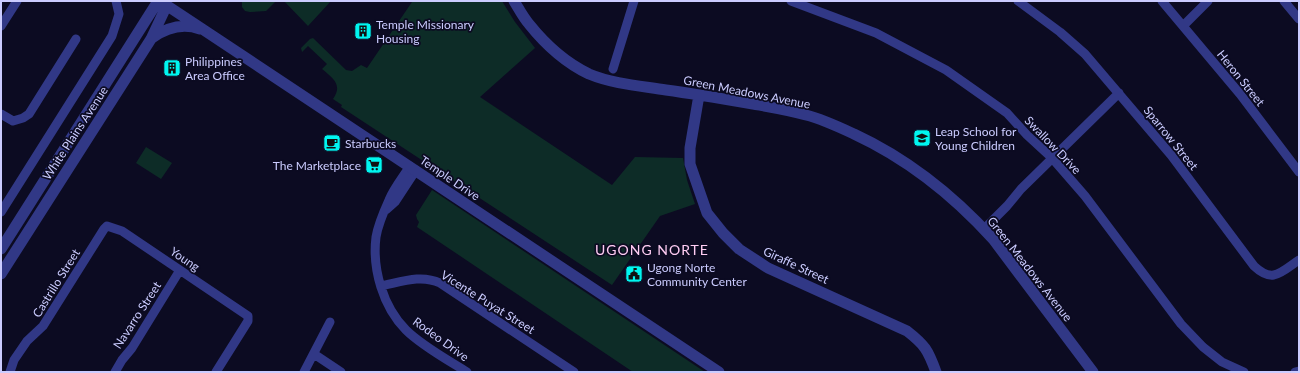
<svg xmlns="http://www.w3.org/2000/svg" width="1300" height="373" viewBox="0 0 1300 373" font-family="Lato,sans-serif">
  <style>
    .green { fill: #0d2c27 }
    .lines { fill: none; stroke-linecap: round; stroke-linejoin: round }
    .minor { stroke: #313886; stroke-width: 9 }
    .tertiary { stroke: #313886; stroke-width: 11 }
    .labels { text-anchor: middle; dominant-baseline: central; stroke-width: 3.5; stroke-linejoin: round; paint-order: stroke }
    .poi-label { font-size: 12px; fill: #cbccff; stroke: #0c0b22; text-anchor: start }
    .street-label { font-size: 12px; fill: #cbccff; stroke: #0c0b22 }
    .quarter-label { font-size: 14px; letter-spacing: 1px; fill: #ffcdf3; stroke: #0c0b22 }
  </style>
  <rect width="100%" height="100%" fill="#0c0b22"/>
  <path class="green" d="M242,1H254V2L276,1L266,11L250,12L245,11L242,7Z
    M284,1H331L308,26Z
    M414,1H502L515,22L535,48L480,97L612,185L635,157L683,158L687,180L695,204L660,216L612,285L341,107L342,105L333,99C343,85 333,78 322,69L327,64L308,46L302,52L301,48L310,39L313,38L346,70L352,71L361,65L367,68L412,2Z
    M146,147L172,163L161,179L136,163Z
    M432,190L705,372H633L417,227L419,222L417,219L416,215Z"/>
  <g class="lines">
    <path class="minor" d="M791,1L876,33L946,70L1007,113L1027,135L1052,158L1085,196L1181,324L1203,347L1222,362L1244,372
      M1018,1L1060,32L1085,54L1171,155L1254,266C1273,284 1281,272 1299,260
      M1162,1L1240,94L1299,172
      M1284,1L1299,19
      M1,26L17,1
      M1183,26L1208,1
      M613,69L634,1
      M1,114L13,121L23,118L29,114L76,39
      M410,166C403,177 394,188 389,200C384,211 378,225 376,237C372,269 383,307 406,330C422,346 448,360 467,372
      M386,210L395,202L416,170
      M1,212L112,36L119,14L116,1
      M984,229L1007,206L1021,189L1119,93
      M381,286C401,282 421,274 440,283L574,372
      M314,354L341,372
      M10,372L14,360L27,341L43,326L104,229L107,226L122,231L248,316V321L216,372
      M115,372L122,360L132,348L180,270
      M304,372L330,322
      M1295,372L1299,371"/>
    <path class="tertiary" d="M160,1L719,372
      M514,1C519,9 523,17 529,24C545,44 566,63 589,74C613,84 641,86 666,90C695,94 724,99 753,104C770,107 789,110 806,115C822,119 839,127 854,134C908,159 953,195 993,239L1093,372
      M152,38C166,28 183,23 200,29
      M699,95L690,148V164L707,213L723,233L739,249L768,268L907,331C925,345 928,350 936,372
      M1,249L158,1
      M1,274L151,39L167,5"/>
  </g>
  <defs>
    <symbol id="building-square" viewBox="-11 -11 22 22"><rect x="-9" y="-9" width="18" height="18" rx="4" fill="#00f6f0" stroke="#0c0b22"/><path d="M-4-6H4V6H1V3H-1V6H-4ZM-2.5-4.3h1.7v1.8h-1.7ZM.8-4.3h1.7v1.8H.8ZM-2.5-1h1.7V.8h-1.7ZM.8-1h1.7V.8H.8Z" fill="#111"/></symbol>
    <symbol id="school-square" viewBox="-11 -11 22 22"><rect x="-9" y="-9" width="18" height="18" rx="4" fill="#00f6f0" stroke="#0c0b22"/><path d="M0-5L7-2L0 1L-7-2ZM-4 1L0 2.5L4 1V4Q0 6-4 4Z" fill="#111"/></symbol>
    <symbol id="cafe-square" viewBox="-11 -11 22 22"><rect x="-9" y="-9" width="18" height="18" rx="4" fill="#00f6f0" stroke="#0c0b22"/><path d="M-5.5-4.5H6V0H3Q3 3.5 0 3.5H-2.5Q-5.5 3.5-5.5 0ZM3-3.2v2h1.7v-2ZM-6 4.5H4V6H-6Z" fill="#111"/></symbol>
    <symbol id="supermarket-square" viewBox="-11 -11 22 22"><rect x="-9" y="-9" width="18" height="18" rx="4" fill="#00f6f0" stroke="#0c0b22"/><path d="M-6-5.5h2.5l.6 2H6L4.5 2H-2.5L-4.4-4H-6ZM-1.5 3.2a1.3 1.3 0 1 0 .1 0ZM3 3.2a1.3 1.3 0 1 0 .1 0Z" fill="#111"/></symbol>
    <symbol id="civic-square" viewBox="-11 -11 22 22"><rect x="-9" y="-9" width="18" height="18" rx="4" fill="#00f6f0" stroke="#0c0b22"/><path d="M-.6-6.5H3V-4.5H.6V-3L4-1V1h2V6H-6V1h2V-1L-.6-3ZM-1.2 2.5V6h2.4V2.5Z" fill="#111"/></symbol>
  </defs>
  <g fill-rule="evenodd">
    <use href="#building-square" x="353" y="21" width="20" height="20"/>
    <use href="#building-square" x="162" y="58" width="20" height="20"/>
    <use href="#school-square" x="912" y="128" width="20" height="20"/>
    <use href="#cafe-square" x="322" y="133" width="20" height="20"/>
    <use href="#supermarket-square" x="364" y="155" width="20" height="20"/>
    <use href="#civic-square" x="624" y="264" width="20" height="20"/>
  </g>
  <g class="labels">
    <g class="poi-label">
      <text x="376" y="24">Temple Missionary<tspan x="376" dy="14">Housing</tspan></text>
      <text x="185" y="61">Philippines<tspan x="185" dy="14">Area Office</tspan></text>
      <text x="935" y="131">Leap School for<tspan x="935" dy="14">Young Children</tspan></text>
      <text x="345" y="143">Starbucks</text>
      <text x="361" y="165" text-anchor="end">The Marketplace</text>
      <text x="647" y="267">Ugong Norte<tspan x="647" dy="14">Community Center</tspan></text>
    </g>
    <g class="street-label">
      <text transform="translate(1241 78) rotate(51)">Heron Street</text>
      <text transform="translate(747 92) rotate(11)">Green Meadows Avenue</text>
      <text transform="translate(75 133) rotate(-57)">White Plains Avenue</text>
      <text transform="translate(1171 138) rotate(51)">Sparrow Street</text>
      <text transform="translate(1053 145) rotate(46)">Swallow Drive</text>
      <text transform="translate(450 178) rotate(34)">Temple Drive</text>
      <text transform="translate(185 259) rotate(34)">Young</text>
      <text transform="translate(796 265) rotate(25)">Giraffe Street</text>
      <text transform="translate(1030 269) rotate(52)">Green Meadows Avenue</text>
      <text transform="translate(56 283) rotate(-58)">Castrillo Street</text>
      <text transform="translate(488 302) rotate(32)">Vicente Puyat Street</text>
      <text transform="translate(137 315) rotate(-57)">Navarro Street</text>
      <text transform="translate(441 339) rotate(36)">Rodeo Drive</text>
    </g>
    <g class="quarter-label">
      <text x="652" y="249">UGONG NORTE</text>
    </g>
  </g>
  <rect width="1300" height="373" fill="none" stroke="#cbccff" stroke-width="4"/>
</svg>
